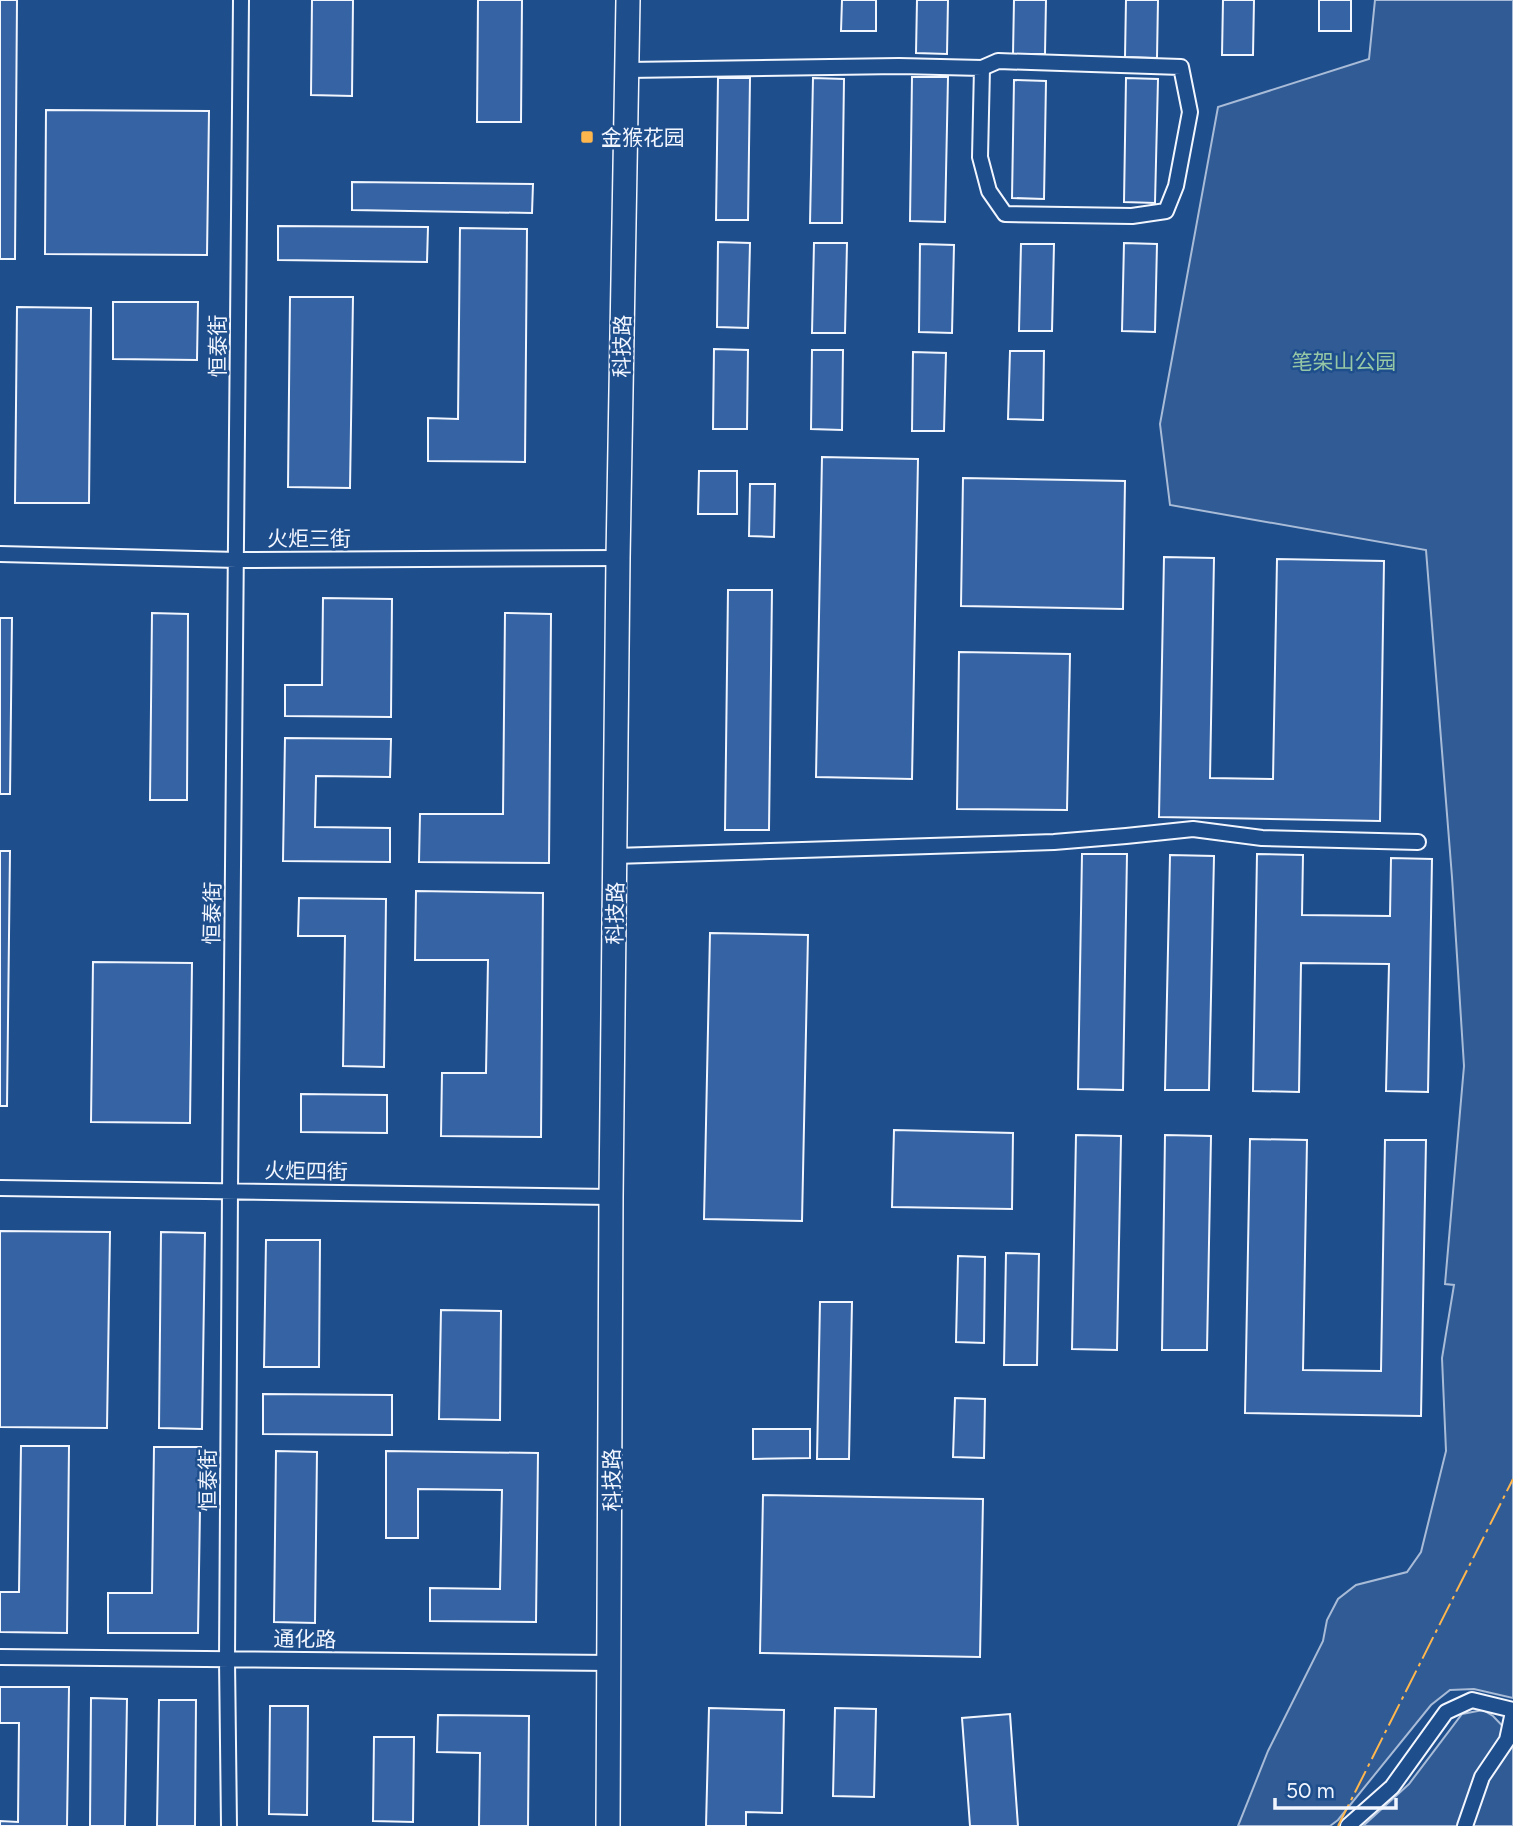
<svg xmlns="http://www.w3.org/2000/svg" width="1513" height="1826" viewBox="0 0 1513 1826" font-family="Figtree,'Noto Sans SC',sans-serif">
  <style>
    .built { fill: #305b95; stroke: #a8bbd7; stroke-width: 2 }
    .building { fill: #3563a3; stroke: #f2f6ff; stroke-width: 2 }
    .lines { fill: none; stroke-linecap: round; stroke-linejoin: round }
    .minor-casing { stroke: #f2f6ff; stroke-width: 18 }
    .primary-casing { stroke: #f2f6ff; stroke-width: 26 }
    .minor { stroke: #1f4e8c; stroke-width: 14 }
    .primary { stroke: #1f4e8c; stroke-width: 23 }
    .power { stroke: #ffb74d; stroke-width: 2; stroke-dasharray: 24 5 3.5 5; stroke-linecap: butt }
    .poi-dot { fill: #ffb74d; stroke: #1f4e8c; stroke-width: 2.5 }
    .labels { text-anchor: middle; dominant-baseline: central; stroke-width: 5; stroke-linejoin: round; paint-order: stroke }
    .poi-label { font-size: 21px; fill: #f2f6ff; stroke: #1f4e8c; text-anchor: start }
    .street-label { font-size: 21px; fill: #f2f6ff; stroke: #1f4e8c }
    .park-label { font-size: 21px; fill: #97c8a6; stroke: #1f4e8c }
  </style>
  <rect width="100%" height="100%" fill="#1f4e8c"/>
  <path class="built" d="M1375,0H1513V1698L1474,1689L1450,1690L1431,1705L1338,1820L1330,1826H1238L1268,1751L1323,1641L1327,1620L1338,1599L1356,1585L1407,1572L1421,1552L1446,1451L1442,1358L1454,1285L1445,1284L1464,1066L1452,877L1426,550L1170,505L1160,424L1218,107L1369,59Z
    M1483,1710L1493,1716L1513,1737V1826H1363L1409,1784L1462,1714Z"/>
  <path class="building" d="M0,0H17L15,259H0Z
    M312,0H353L352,96L311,95Z
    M478,0H522L521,122H477Z
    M842,0H876V31H841Z
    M917,0H948L947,54L916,53Z
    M1014,0H1046L1045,54H1013Z
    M1126,0H1158L1157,58L1125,57Z
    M1223,0H1254L1253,55H1222Z
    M1319,0H1351V31H1319Z
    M912,77H948L945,222L910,221Z
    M718,78H750L748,220H716Z
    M813,78L844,79L842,223H810Z
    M1126,78L1158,79L1155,203L1124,202Z
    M1014,80L1046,81L1044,199L1012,198Z
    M46,110L209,111L207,255L45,254Z
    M352,182L533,184L532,213L352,210Z
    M278,226L428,227L427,262L278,260Z
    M460,228L527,229L525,462L428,461V418L458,419Z
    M718,242L750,243L748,328L717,327Z
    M814,243H847L845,333H812Z
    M1124,243L1157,244L1155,332L1122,331Z
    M920,244L954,245L952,333L919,332Z
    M1021,244H1054L1052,331H1019Z
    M290,297H353L350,488L288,487Z
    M113,302H198L197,360L113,359Z
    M17,307L91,308L89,503H15Z
    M714,349L748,350L747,429H713Z
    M812,350H843L842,430L811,429Z
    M1010,351H1044L1043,420L1008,419Z
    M913,352L946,353L944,431H912Z
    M822,457L918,459L912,779L816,777Z
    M699,471H737V514H698Z
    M963,478L1125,481L1123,609L961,606Z
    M750,484H775L774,537L749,536Z
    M1164,557L1214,558L1210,778L1273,779L1277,559L1384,561L1380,821L1159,817Z
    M728,590H772L769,830H725Z
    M323,598L392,599L391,717L285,716V685H322Z
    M152,613L188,614L187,800H150Z
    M505,613L551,614L549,863L419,862L420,814H503Z
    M0,618H12L10,794H0Z
    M959,652L1070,654L1067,810L957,809Z
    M285,738L391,739L390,777L316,776L315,827L390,828V862L283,861Z
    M0,851H10L7,1106H0Z
    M1082,854H1127L1123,1090L1078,1089Z
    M1257,854L1303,855L1302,915L1390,916L1391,858L1432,859L1428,1092L1386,1091L1389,964L1301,963L1299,1092L1253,1091Z
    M1170,855L1214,856L1209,1090H1165Z
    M416,891L543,893L541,1137L441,1136L442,1073H486L488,960H415Z
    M299,898L386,899L384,1067L343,1066L345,936H298Z
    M710,933L808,935L802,1221L704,1219Z
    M93,962L192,963L190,1123L91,1122Z
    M301,1094L387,1095V1133L301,1132Z
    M894,1130L1013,1133L1012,1209L892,1207Z
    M1076,1135L1121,1136L1117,1350L1072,1349Z
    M1165,1135L1211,1136L1207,1350H1162Z
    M1250,1139L1307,1140L1303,1370L1381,1371L1385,1140H1426L1421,1416L1245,1413Z
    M0,1231L110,1232L107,1428L0,1427Z
    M161,1232L205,1233L202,1429L159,1428Z
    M266,1240H320L319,1367H264Z
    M1006,1253L1039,1254L1037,1365H1004Z
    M958,1256L985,1257L984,1343L956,1342Z
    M820,1302H852L849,1459H817Z
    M441,1310L501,1311L500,1420L439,1419Z
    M263,1394L392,1395V1435L263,1434Z
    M955,1398L985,1399L984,1458L953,1457Z
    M753,1429H810V1458L753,1459Z
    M21,1446H69L67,1633L0,1632V1592H19Z
    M154,1447H201L198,1633H108V1593H152Z
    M276,1451L317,1452L315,1623L274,1622Z
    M386,1451L538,1453L536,1622L430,1621V1588L500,1589L502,1490L418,1489V1538H386Z
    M763,1495L983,1499L980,1657L760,1653Z
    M0,1687H69L67,1826H0V1821L18,1822L19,1723H0Z
    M91,1698L127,1699L125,1826H90Z
    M159,1700H196L195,1826H157Z
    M270,1706H308L307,1815L269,1814Z
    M709,1708L784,1710L782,1813L746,1812V1826H706Z
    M835,1708L876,1709L874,1797L833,1796Z
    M1010,1714L1018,1826H970L962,1718Z
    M438,1715L529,1716L528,1826H479L480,1753L437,1752Z
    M374,1737H414L413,1822L373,1821Z"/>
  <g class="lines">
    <defs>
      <path id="minor" d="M628,70L899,66L982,68L998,61L1181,67L1190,112L1176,186L1166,211L1132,216L1005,214L989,191L980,157L982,68
        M0,554L237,560L618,558
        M615,856L1054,842L1126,836L1193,829L1262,838L1418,842
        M0,1188L611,1197
        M0,1657L610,1663
        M229,1826L227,1660L230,1191L241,0
        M1348,1826L1392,1787L1446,1712L1472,1700L1513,1710
        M1465,1826L1482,1777L1507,1740L1513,1712"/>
      <path id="primary" d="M608,1826L611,1197L618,558L628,0"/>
    </defs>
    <use href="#minor" class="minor-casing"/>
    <use href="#primary" class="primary-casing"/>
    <use href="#minor" class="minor"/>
    <use href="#primary" class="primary"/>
    <path class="power" d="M1338,1826L1513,1479"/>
  </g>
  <rect class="poi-dot" x="580" y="130" width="14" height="14" rx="3.5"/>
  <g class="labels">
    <g class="poi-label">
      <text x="601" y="137">金猴花园</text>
    </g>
    <g class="street-label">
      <text transform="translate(217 346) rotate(-90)">恒泰街</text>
      <text transform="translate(622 346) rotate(-89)">科技路</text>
      <text x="309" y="538">火炬三街</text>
      <text transform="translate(212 913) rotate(-89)">恒泰街</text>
      <text transform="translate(615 913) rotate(-89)">科技路</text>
      <text transform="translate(306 1171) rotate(1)">火炬四街</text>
      <text transform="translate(207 1480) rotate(-90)">恒泰街</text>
      <text transform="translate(611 1480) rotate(-90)">科技路</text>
      <text transform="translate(305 1639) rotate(1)">通化路</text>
    </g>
    <g class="park-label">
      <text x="1344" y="361">笔架山公园</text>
    </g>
  </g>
  <path d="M1275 1798v10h121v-10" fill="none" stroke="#f2f6ff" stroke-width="3.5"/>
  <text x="1286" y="1798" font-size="21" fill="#f2f6ff" stroke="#1f4e8c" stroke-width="5" paint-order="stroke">50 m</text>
</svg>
